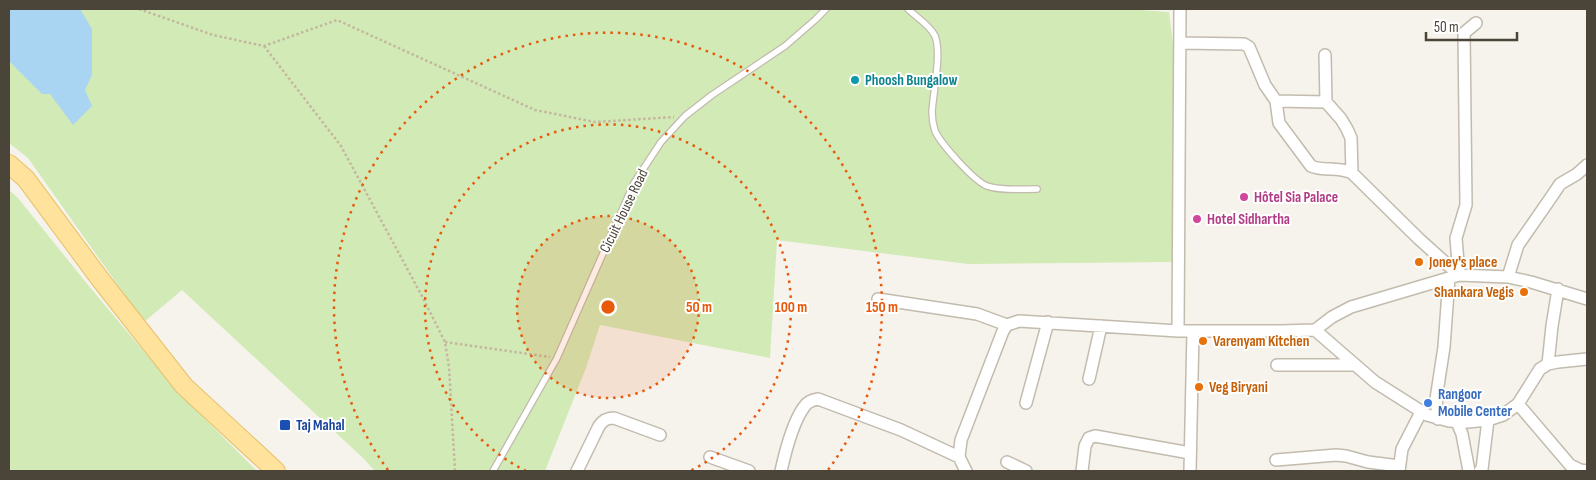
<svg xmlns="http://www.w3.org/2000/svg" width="1596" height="480" viewBox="0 0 1596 480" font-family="'Sofia Sans Condensed',sans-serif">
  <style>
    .green { fill: #d2eab5 }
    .water { fill: #a9d4f2 }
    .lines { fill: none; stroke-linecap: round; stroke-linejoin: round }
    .lane-casing { stroke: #c2bbae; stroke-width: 8 }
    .street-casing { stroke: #c2bbae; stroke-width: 14 }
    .primary-casing { stroke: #e6c16a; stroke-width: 20 }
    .path { stroke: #c4b79f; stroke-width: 2.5; stroke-dasharray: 2.5 2.5; stroke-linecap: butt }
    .lane { stroke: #fff; stroke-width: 5.5 }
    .street { stroke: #fff; stroke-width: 11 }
    .primary { stroke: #ffe39c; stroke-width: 18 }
    .ring { fill: none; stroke: #e8590c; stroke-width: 2.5; stroke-dasharray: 2.5 5 }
    .culture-dot { fill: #0f9aa8; stroke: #fff; stroke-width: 2 }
    .hotel-dot { fill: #d1479c; stroke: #fff; stroke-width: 2 }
    .food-dot { fill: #e8710a; stroke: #fff; stroke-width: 2 }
    .shop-dot { fill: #3f7fe0; stroke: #fff; stroke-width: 2 }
    .transit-dot { fill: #1a4fb4; stroke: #fff; stroke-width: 2 }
    .labels { text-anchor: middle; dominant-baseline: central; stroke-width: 4; stroke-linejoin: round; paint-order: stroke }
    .culture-label { font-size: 15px; font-weight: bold; fill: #0d838f; stroke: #fff; text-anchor: start }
    .hotel-label { font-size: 15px; font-weight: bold; fill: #b23c85; stroke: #fff; text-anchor: start }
    .street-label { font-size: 15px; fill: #4b4439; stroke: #fff }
    .food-label { font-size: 15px; font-weight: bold; fill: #c56008; stroke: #fff; text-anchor: start }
    .shop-label { font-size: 15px; font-weight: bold; fill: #366cbe; stroke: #fff; text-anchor: start }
    .transit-label { font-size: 15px; font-weight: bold; fill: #164399; stroke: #fff; text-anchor: start }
    .centre { fill: #e8590c; stroke: #fff; stroke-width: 2.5 }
    .ring-label { font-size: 15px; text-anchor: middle; font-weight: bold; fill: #e8590c; stroke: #fff; stroke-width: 4; stroke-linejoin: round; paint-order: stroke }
  </style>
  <rect width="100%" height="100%" fill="#f6f3ec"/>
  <path class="green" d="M9,9H1125L1169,12L1173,45V262L968,264L777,240L770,358L600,325L586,368L545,471H375L363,458L182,290L144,322L28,158L9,143Z
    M9,190L18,198L88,285L177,391L257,471H9Z"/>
  <path class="water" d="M9,9H80L92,29V75L85,90L92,106L73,125L50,94H42L9,61Z"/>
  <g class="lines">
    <defs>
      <path id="lane" d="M908,9C916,17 930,25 935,36C942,53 933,93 932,112C932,119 933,125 935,131C941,144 974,181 987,186C1000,191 1022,189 1037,189
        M493,471L557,358L634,183L661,142L685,116L712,95L785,46L815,20L826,9"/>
      <path id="street" d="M1180,43L1244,44L1249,47L1265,85L1276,101L1279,123L1311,166C1324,172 1337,166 1352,173L1419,239L1459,275
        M1325,55L1326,102L1341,119L1347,129L1351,138L1352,173
        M1276,101L1326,102
        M1459,275L1456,238L1466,205L1464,33L1476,23
        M1508,277L1518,245L1552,196L1560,184L1577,174L1587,165
        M878,299L977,314L1007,325
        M1315,330L1375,382L1427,415L1449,421L1468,422L1488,420L1503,415L1518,404L1540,369L1548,364L1558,362L1587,359
        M1178,331L1180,9
        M1548,364L1552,326L1558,289
        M1277,365H1355
        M1089,379L1101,326
        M1026,403L1048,322
        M1518,404L1570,465L1580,470L1587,471
        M1438,419L1436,399L1444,347L1449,278
        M1457,422L1462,434L1469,471
        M710,457L749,471
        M1276,460L1336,455L1346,456L1368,462L1399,466
        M1007,462L1026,471
        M577,471L599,426C603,420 607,418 614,418L660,435
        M781,471C785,453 793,422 804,407C807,402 812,400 818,399L901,430L959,457
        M966,471L959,457L961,440L1003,331L1007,325L1019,321L1178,331H1281L1315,330L1332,317L1351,307L1459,275L1508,277L1531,282L1587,299
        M1082,471L1085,446L1089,438L1095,436L1190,453
        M1190,471L1193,331
        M1399,471L1402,449L1421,412
        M1480,471L1482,469L1488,420"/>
      <path id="primary" d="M9,164L26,179L100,279L184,386L276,471"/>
    </defs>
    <use href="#lane" class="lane-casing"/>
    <use href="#street" class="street-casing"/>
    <use href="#primary" class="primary-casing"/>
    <path class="path" d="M139,9L213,35L264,46L337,20L535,110L595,122L674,117
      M264,46L341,146L423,298L445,342L449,367L455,471
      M445,342L550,357"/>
    <use href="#lane" class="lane"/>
    <use href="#street" class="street"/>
    <use href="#primary" class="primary"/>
  </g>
  <circle cx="608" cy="307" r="91" fill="#e8590c" fill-opacity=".12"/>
  <g class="ring">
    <circle cx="608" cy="307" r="91"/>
    <path d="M526 471A183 183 0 1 1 690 471"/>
    <path d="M388 470A274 274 0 1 1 828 470"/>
  </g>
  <circle class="culture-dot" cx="855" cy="80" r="5"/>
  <g class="hotel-dot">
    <circle cx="1244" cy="197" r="5"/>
    <circle cx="1197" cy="219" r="5"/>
  </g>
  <g class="food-dot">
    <circle cx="1419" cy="262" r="5"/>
    <circle cx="1524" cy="292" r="5"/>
    <circle cx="1203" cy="341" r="5"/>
    <circle cx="1199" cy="387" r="5"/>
  </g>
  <circle class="shop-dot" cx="1428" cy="403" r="5"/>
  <rect class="transit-dot" x="279" y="419" width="12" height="12" rx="2.5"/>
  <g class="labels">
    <g class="culture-label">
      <text x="865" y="80">Phoosh Bungalow</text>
    </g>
    <g class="hotel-label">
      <text x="1254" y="197">Hôtel Sia Palace</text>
      <text x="1207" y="219">Hotel Sidhartha</text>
    </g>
    <g class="street-label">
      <text transform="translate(624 211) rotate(-64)">Cicuit House Road</text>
    </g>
    <g class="food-label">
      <text x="1429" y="262">Joney's place</text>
      <text x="1514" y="292" text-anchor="end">Shankara Vegis</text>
      <text x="1213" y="341">Varenyam Kitchen</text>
      <text x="1209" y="387">Veg Biryani</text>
    </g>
    <g class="shop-label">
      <text x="1438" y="394">Rangoor<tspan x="1438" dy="17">Mobile Center</tspan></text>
    </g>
    <g class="transit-label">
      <text x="296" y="425">Taj Mahal</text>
    </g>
  </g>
  <circle cx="608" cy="307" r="8" class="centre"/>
  <g class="ring-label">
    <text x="699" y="312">50 m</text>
    <text x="791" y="312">100 m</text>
    <text x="882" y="312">150 m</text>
  </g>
  <rect width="1596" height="480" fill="none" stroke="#4b4439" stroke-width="20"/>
  <path d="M1426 32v8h91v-8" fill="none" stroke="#4b4439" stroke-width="2.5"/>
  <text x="1434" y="32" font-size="15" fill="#4b4439" stroke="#ffffff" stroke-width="4" paint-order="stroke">50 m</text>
</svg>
